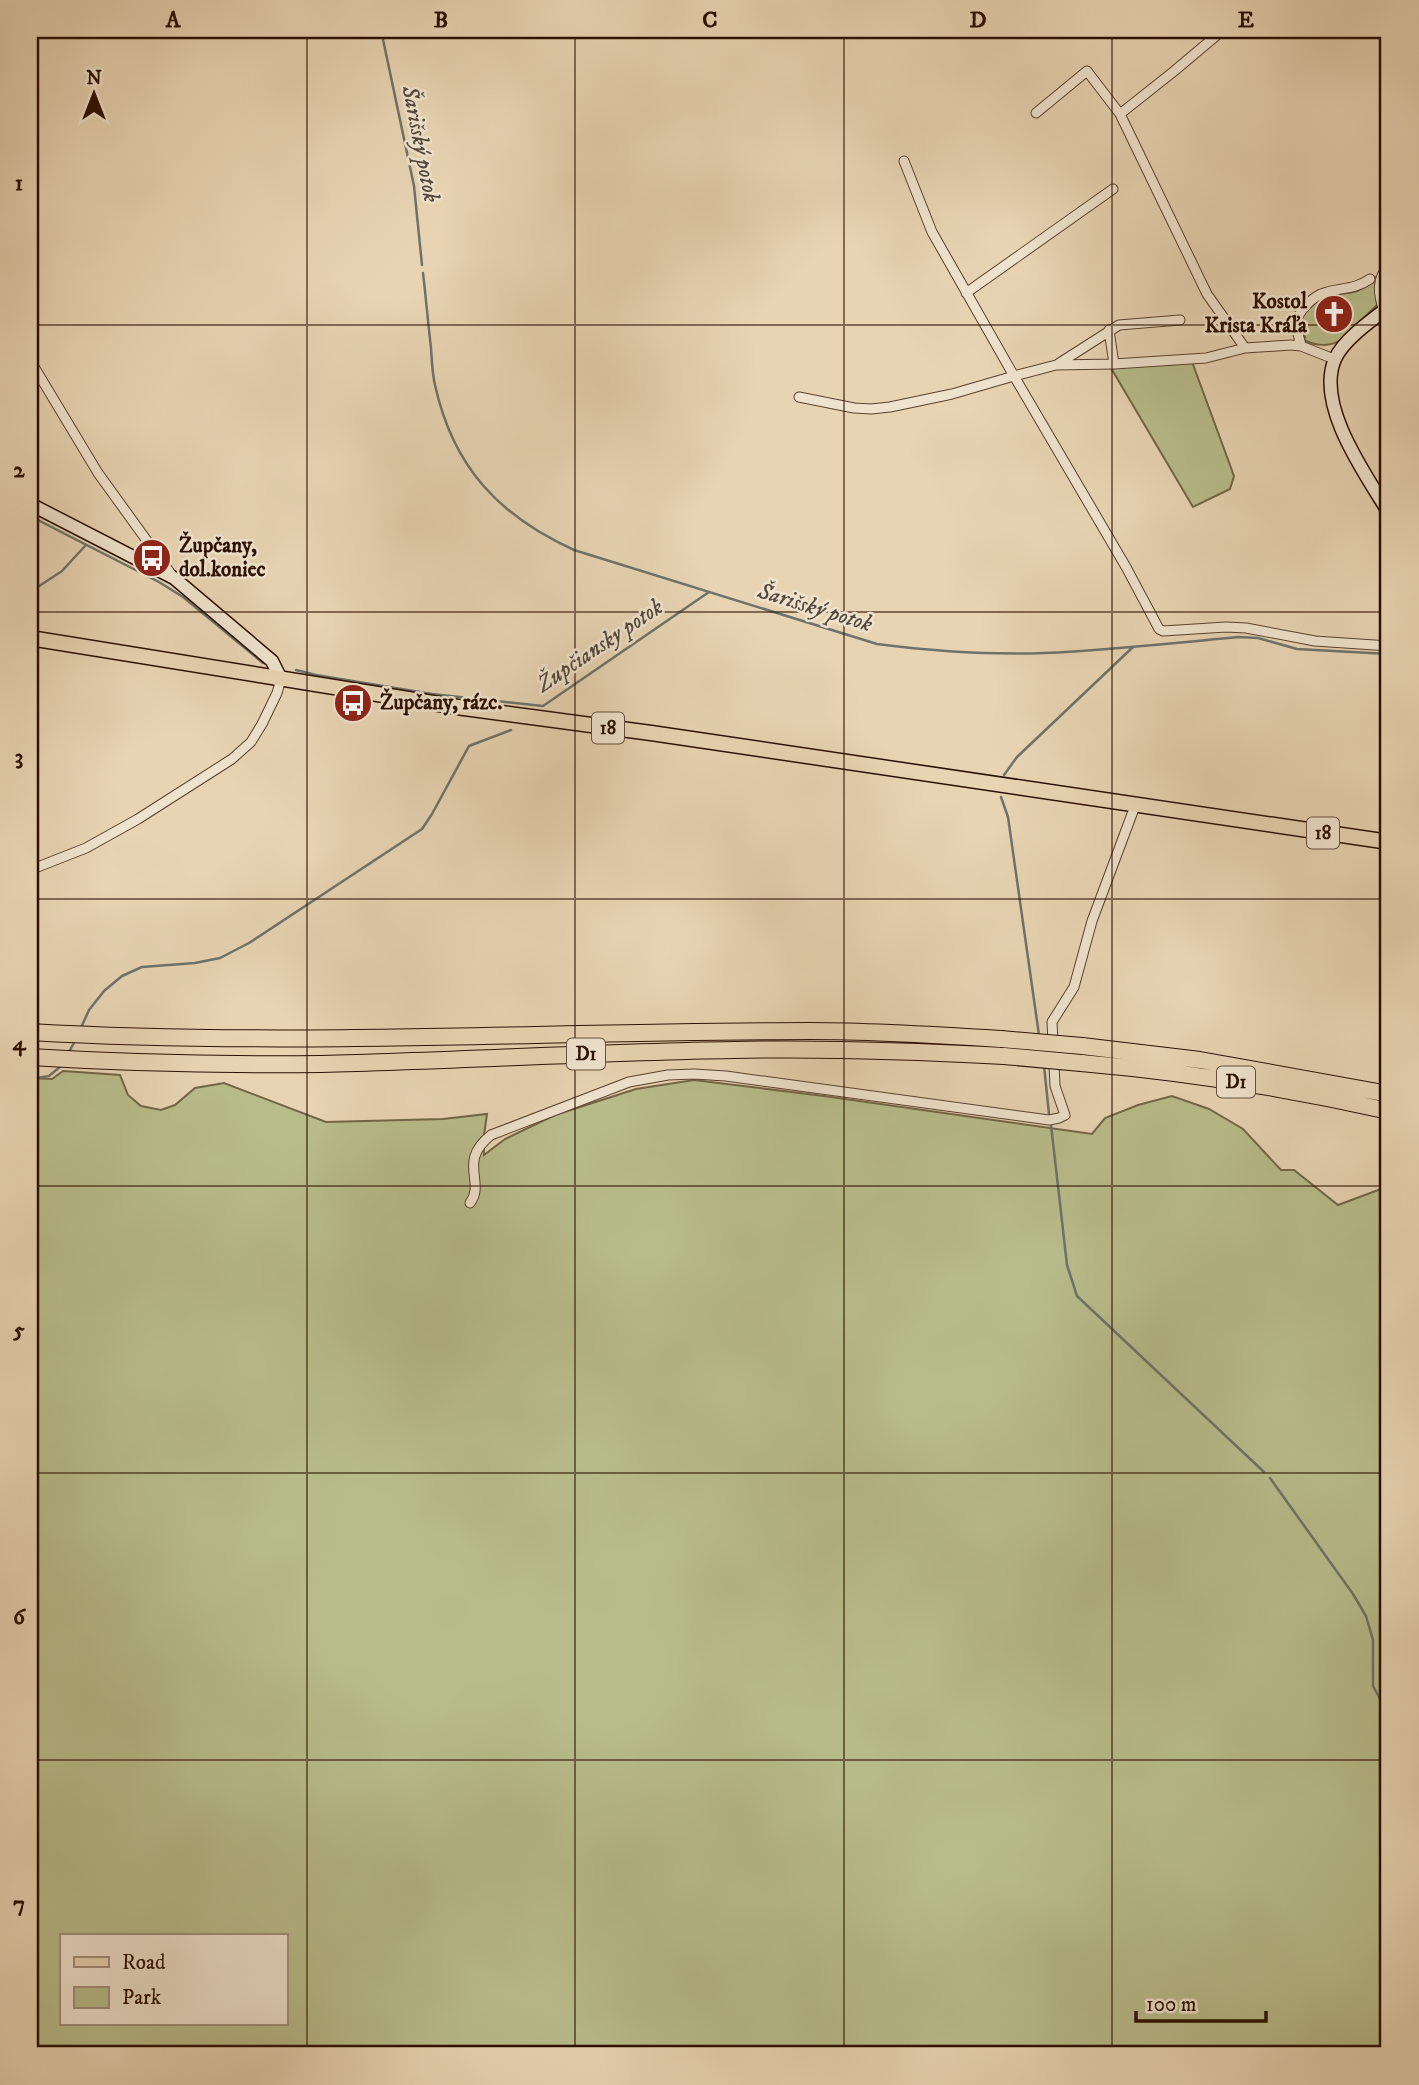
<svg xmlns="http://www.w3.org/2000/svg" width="1419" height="2085" viewBox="0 0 1419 2085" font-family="'IM FELL DW Pica',serif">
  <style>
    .green { fill: #b8bc8b; stroke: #726546; stroke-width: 2; fill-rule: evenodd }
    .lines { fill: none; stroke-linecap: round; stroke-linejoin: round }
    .stream { stroke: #6d736c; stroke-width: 2.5 }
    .street-casing { stroke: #5a402d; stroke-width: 11 }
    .secondary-casing { stroke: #2b0e00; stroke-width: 15 }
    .primary-casing { stroke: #2b0e00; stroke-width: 17 }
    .highway-casing { stroke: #2b0e00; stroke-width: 18 }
    .street { stroke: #f0e3ce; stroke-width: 9 }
    .secondary { stroke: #f0e3ce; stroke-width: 12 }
    .primary { stroke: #e8d4b3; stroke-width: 14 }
    .highway { stroke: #e8d4b3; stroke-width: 16 }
    .highway-bridge-casing { stroke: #2b0e00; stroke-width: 18; stroke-linecap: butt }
    .highway-bridge { stroke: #e8d4b3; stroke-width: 16 }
    .grid { fill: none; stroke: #2b0e00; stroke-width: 2; stroke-opacity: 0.55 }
    .labels { text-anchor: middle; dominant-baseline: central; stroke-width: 5; stroke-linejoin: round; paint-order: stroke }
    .shield { fill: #f0e3ce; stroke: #664e3e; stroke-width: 2 }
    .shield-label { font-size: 19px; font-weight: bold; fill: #2b0e00 }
    .poi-label { font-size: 21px; font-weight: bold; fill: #2b0e00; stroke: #f0e3ce; text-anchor: start }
    .water-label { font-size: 23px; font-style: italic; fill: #52493f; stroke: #f0e3ce }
    .neatline { fill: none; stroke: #2b0e00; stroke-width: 2.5 }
    .grid-label { font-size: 23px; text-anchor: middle; font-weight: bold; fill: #2b0e00 }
  </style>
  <rect width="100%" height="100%" fill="#e8d4b3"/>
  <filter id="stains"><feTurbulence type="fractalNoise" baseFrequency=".00286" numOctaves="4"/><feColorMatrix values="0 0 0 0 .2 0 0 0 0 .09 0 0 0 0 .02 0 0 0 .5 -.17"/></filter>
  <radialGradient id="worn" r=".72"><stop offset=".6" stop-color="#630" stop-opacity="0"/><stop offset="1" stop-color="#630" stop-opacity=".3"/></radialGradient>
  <path class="green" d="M1379,275L1376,290L1377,305L1341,340C1330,347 1315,346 1304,340L1305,337C1291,320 1312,302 1329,296C1338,293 1347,294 1357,291C1365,288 1371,279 1379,275Z
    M1191,359L1234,476L1230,489L1193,507L1111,368Z
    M63,1071L120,1075L128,1095L141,1106L161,1110L175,1105L195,1088L224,1083L326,1122L443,1119L487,1114L484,1135V1155L505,1139L555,1115L636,1089L694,1080L824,1096L1092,1134L1105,1118L1138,1105L1172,1096L1209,1109L1243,1129L1281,1170H1294L1338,1205L1389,1186V2055H30V1078L52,1079ZM61,1936H285V2024H61Z"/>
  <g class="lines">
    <path class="stream" d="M381,30L414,186L422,265
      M423,273C426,298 428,323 431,348C432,360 432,373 435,385C453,467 499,516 574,550L877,644C932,651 989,655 1044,653C1109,650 1174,643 1238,637L1258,638L1297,649L1389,654
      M30,516L159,582L183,597L263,663
      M30,592L62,571L85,546
      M296,670L316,675L432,694L543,706L709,592
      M1004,775L1017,757L1133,647
      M1001,797L1008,817L1039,1035
      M80,1030L89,1010L104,991L122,976L142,967L195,963L220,958L249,943L422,829L432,814L469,746L511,730
      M69,1052L76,1039
      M1044,1066L1049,1114
      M30,1079L49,1076L61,1066
      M1051,1125L1067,1265L1077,1296L1264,1472
      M1270,1478L1353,1594L1366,1616L1373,1640V1686L1385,1708L1389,1756
      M1389,1819L1384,1916L1389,1944
      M1375,2055L1383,2046L1389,2032"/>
    <defs>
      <path id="street" d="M1036,113L1087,71L1120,114L1207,294L1245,348
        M1120,114L1173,72L1223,30
        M966,293L1113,189
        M1384,311C1378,294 1376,279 1389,265
        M1109,330L1114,364
        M1301,346C1300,339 1296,330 1296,324C1297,312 1311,299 1321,294C1338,287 1353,291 1370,279
        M1334,359L1301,346L1291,345L1245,348L1206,358L1114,364L1056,365L1014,376L1126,567L1159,629L1163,631L1226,627L1246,628L1315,641L1389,646
        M30,360L98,473L171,574
        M1058,364L1119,325L1180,320
        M799,397L854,408L871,409L890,407L952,394L1014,376L932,232L904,161
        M30,870L86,848L138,819L232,759L251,742L262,724L277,693L281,679
        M470,1203C486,1182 457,1162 491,1135L629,1082L668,1075L694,1074L726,1076L1049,1120L1059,1118L1065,1115L1055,1086L1052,1022L1074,987L1092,921L1135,806"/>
      <path id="secondary" d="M1389,307C1373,319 1343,340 1335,359C1315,405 1366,475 1389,513
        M30,504L174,578L272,661L281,679"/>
      <path id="primary" d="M30,638L464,708L651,733L1389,842"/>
      <path id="highway" d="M30,1032C290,1047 551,1031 811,1031C874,1031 938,1035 1001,1039
        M1082,1046L1200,1060L1389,1094
        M30,1057C127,1063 224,1065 321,1064C459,1061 596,1052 734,1050C824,1048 914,1051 1004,1056
        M1081,1063C1185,1072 1288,1088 1389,1111"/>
    </defs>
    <use href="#street" class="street-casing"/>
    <use href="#secondary" class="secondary-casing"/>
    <use href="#primary" class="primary-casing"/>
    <use href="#highway" class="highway-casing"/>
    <use href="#street" class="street"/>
    <use href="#secondary" class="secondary"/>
    <use href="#primary" class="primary"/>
    <use href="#highway" class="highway"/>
    <defs>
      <path id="highway-bridge" d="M1001,1039L1082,1046
        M1004,1056L1081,1063"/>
    </defs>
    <use href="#highway-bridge" class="highway-bridge-casing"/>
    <use href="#highway-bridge" class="highway-bridge"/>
  </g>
  <path class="grid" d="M307,30V2055M575,30V2055M844,30V2055M1112,30V2055M30,325H1389M30,612H1389M30,899H1389M30,1186H1389M30,1473H1389M30,1760H1389"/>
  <defs>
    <symbol id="church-disc" viewBox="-11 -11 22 22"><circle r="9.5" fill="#8f2418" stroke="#f0e3ce"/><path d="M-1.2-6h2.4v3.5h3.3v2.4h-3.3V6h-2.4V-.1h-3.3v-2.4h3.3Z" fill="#fff"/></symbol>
    <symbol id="bus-disc" viewBox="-11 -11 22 22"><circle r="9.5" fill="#8f2418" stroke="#f0e3ce"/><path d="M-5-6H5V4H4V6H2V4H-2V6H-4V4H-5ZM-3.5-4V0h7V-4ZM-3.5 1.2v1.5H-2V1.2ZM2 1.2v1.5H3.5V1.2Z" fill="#fff"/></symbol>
  </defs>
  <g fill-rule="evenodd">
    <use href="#church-disc" x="1312" y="292" width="44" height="44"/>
    <use href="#bus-disc" x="130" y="536" width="44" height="44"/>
    <use href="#bus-disc" x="331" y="681" width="44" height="44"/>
  </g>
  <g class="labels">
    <g class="shield">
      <rect x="592" y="712.5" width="32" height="31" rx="5"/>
      <rect x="1307" y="817.5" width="32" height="31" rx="5"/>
      <rect x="567" y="1038.5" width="38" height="31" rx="5"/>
      <rect x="1217" y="1066.5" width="38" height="31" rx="5"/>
    </g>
    <g class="shield-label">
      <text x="608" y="728">18</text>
      <text x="1323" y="833">18</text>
      <text x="586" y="1054">D1</text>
      <text x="1236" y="1082">D1</text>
    </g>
    <g class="poi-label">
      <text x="1307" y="302" text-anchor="end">Kostol<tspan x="1307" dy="24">Krista Kráľa</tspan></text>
      <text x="179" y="546">Župčany,<tspan x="179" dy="24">dol.koniec</tspan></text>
      <text x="380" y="703">Župčany, rázc.</text>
    </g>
    <g class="water-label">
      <text transform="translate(420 144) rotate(79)">Šarišský potok</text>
      <text transform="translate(815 608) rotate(17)">Šarišský potok</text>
      <text transform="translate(600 646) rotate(-34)">Župčiansky potok</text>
    </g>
  </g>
  <rect width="1419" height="2085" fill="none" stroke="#e8d4b3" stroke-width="77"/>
  <rect x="60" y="1934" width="228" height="91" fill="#f0e3ce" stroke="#a18e7c" stroke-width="2"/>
  <rect x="74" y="1957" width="35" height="10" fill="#e8d4b3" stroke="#a18e7c" stroke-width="2"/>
  <text x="122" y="1969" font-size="21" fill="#2b0e00">Road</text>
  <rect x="74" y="1987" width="35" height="21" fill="#b8bc8b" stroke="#a18e7c" stroke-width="2"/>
  <text x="122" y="2004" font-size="21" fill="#2b0e00">Park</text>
  <g transform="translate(94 94)" stroke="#f0e3ce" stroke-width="5" paint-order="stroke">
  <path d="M0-5L12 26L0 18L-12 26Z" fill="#2b0e00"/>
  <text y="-10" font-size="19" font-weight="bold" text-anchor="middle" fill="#2b0e00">N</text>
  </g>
  <path d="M1136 2011v10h130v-10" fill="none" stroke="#2b0e00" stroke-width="3.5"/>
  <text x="1146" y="2011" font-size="21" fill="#2b0e00" stroke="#f0e3ce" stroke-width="5" paint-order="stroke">100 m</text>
  <rect x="38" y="38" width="1342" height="2008" class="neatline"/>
  <g class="grid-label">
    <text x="173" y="27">A</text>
    <text x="441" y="27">B</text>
    <text x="710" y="27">C</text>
    <text x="978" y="27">D</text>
    <text x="1246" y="27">E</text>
    <text x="19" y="190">1</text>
    <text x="19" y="477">2</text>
    <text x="19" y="764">3</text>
    <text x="19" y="1050">4</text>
    <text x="19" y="1337">5</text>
    <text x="19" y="1624">6</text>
    <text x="19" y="1911">7</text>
  </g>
  <rect width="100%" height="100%" filter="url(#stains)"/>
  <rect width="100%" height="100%" fill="url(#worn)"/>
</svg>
